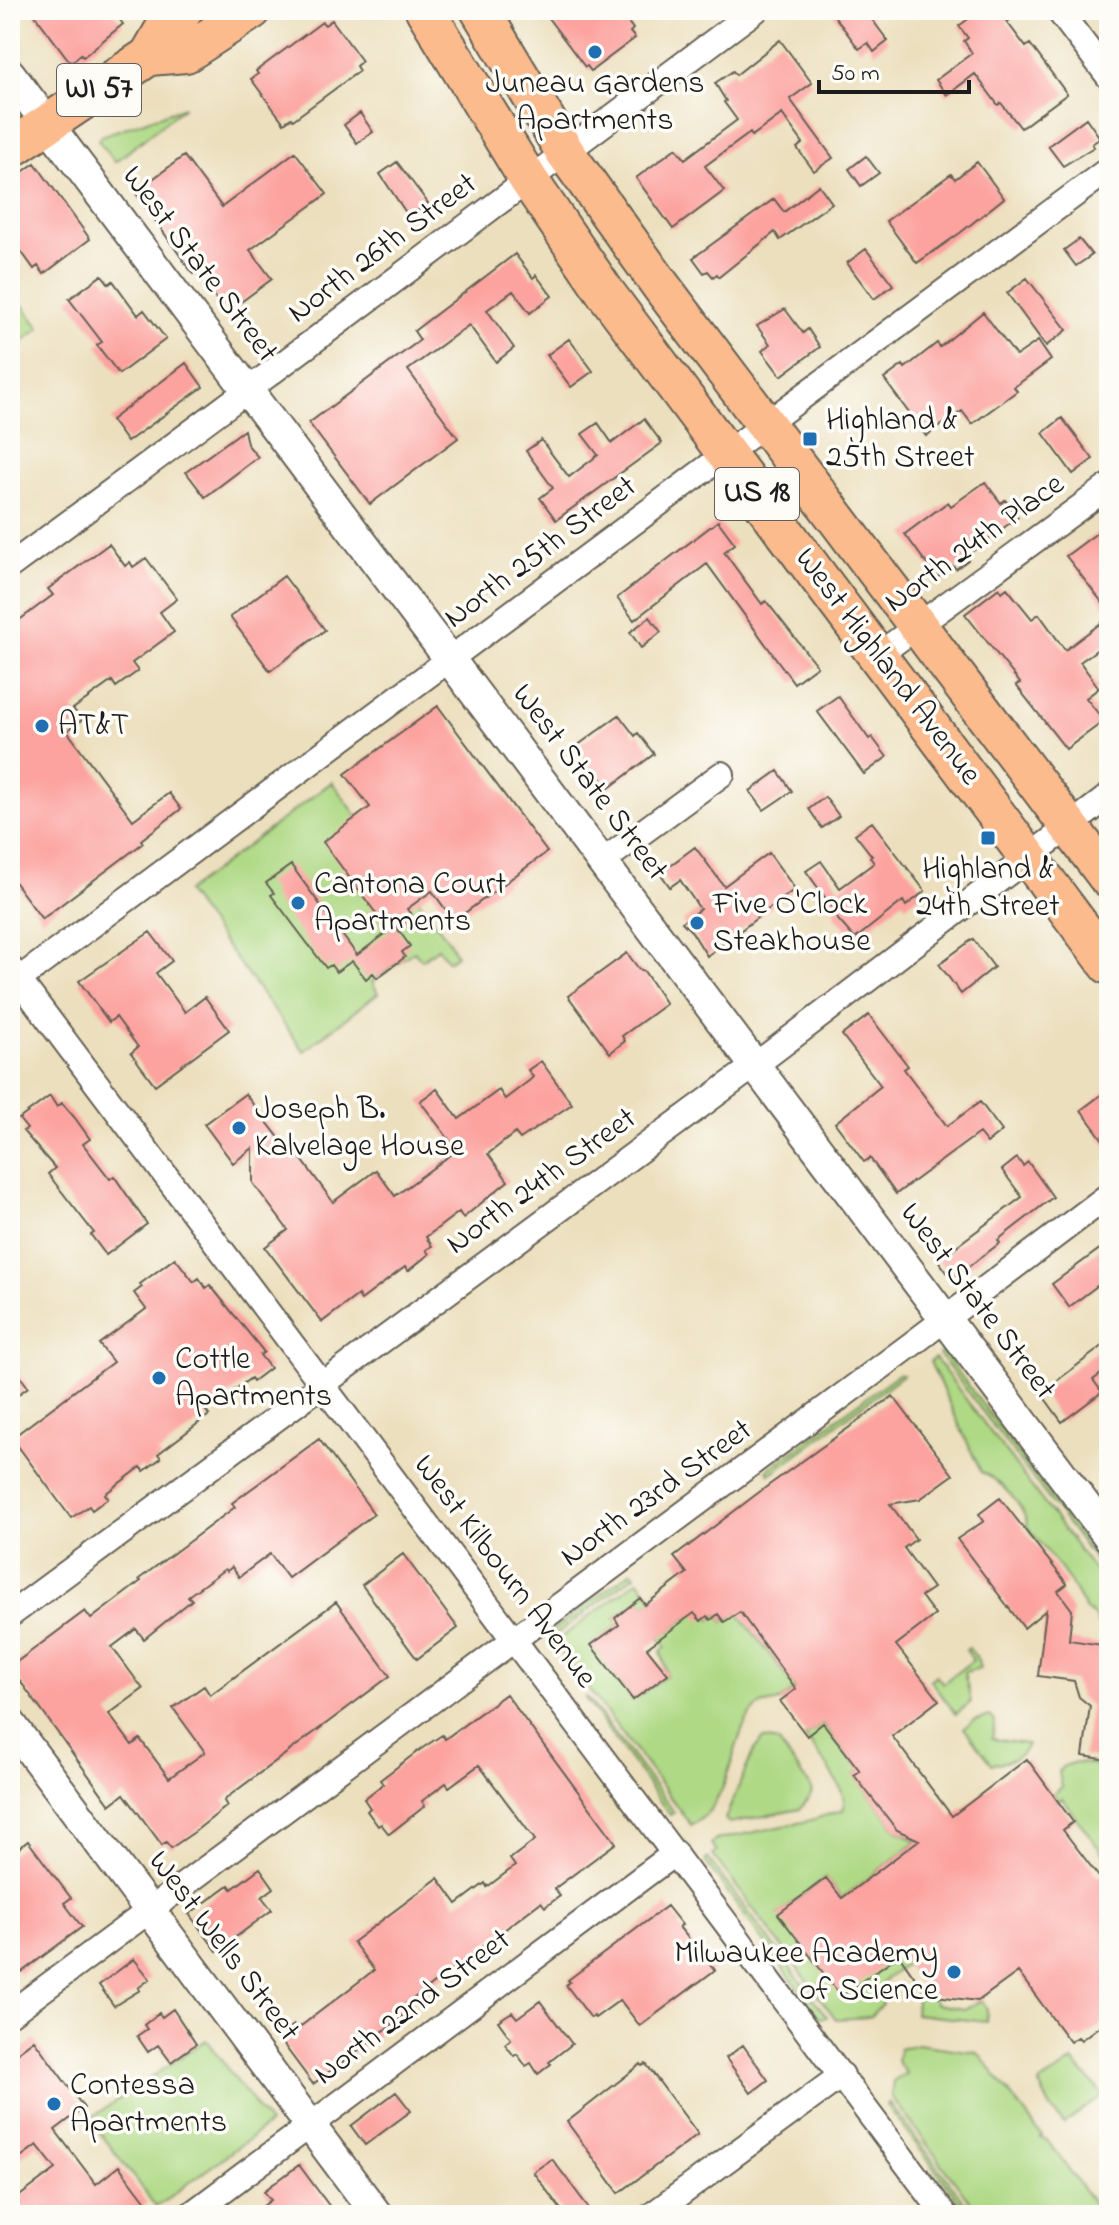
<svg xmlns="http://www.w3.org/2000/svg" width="1119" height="2225" viewBox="0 0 1119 2225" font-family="'Indie Flower',sans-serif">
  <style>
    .green { fill: #afd985; stroke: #667a50; stroke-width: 2 }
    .building { fill: #fca29f }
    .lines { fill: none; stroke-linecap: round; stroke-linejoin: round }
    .minor-casing { stroke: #656054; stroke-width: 28 }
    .tertiary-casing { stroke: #656054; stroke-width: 34 }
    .primary-casing { stroke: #656054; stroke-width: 42 }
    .minor { stroke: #fff; stroke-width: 24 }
    .tertiary { stroke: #fff; stroke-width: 30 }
    .primary { stroke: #fbbb8d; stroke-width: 38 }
    .poi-dot { fill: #1f6fb2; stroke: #fdfcf7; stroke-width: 3 }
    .labels { text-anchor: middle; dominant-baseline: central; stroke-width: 7; stroke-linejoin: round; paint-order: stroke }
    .shield { fill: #fdfcf7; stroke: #605f5e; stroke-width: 2 }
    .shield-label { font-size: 30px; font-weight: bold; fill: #1c1c1c }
    .poi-label { font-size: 32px; fill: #1c1c1c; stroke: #fdfcf7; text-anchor: start }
    .street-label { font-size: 32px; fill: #1c1c1c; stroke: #fdfcf7 }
  </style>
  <rect width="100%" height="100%" fill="#fdfcf7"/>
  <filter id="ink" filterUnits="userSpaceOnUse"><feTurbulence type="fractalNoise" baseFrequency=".0125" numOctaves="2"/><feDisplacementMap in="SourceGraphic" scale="16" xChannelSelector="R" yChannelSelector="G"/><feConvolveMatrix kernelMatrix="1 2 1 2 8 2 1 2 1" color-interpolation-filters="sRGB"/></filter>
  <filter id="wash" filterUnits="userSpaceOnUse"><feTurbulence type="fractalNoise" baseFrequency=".006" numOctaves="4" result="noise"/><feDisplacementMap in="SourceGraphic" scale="32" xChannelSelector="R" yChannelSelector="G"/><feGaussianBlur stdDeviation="1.8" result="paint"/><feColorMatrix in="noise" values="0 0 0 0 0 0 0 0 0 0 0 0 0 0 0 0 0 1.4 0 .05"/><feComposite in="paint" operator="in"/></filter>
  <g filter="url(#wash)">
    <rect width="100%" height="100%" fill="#ecdfbd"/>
    <path class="green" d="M184,107L115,162L98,140L101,136Z
      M10,289L40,328L10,351Z
      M332,782L449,941L456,955L448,961L438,948L422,960L414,951L372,982L378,993L304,1051L186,892Z
      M943,1352L1109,1573V1579L939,1354Z
      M935,1358L1109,1590V1640L1101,1631L1095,1617L1085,1609L1069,1580L1027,1526C1026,1507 998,1478 981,1472L930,1362Z
      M898,1374L903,1375L770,1474L767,1470Z
      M632,1571L635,1575L551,1638L548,1634Z
      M638,1580L654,1599L645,1605L640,1599L615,1618L619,1625L592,1645L633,1700L667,1675L661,1651L666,1647L659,1638L694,1613L707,1616L711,1620L718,1614L724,1622L738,1613L796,1689C791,1692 786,1697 781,1700C774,1704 764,1702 758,1707C729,1729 735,1805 691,1825L554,1643Z
      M969,1648L977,1658L980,1668L964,1672L971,1702L956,1714L930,1680L936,1675L943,1683L973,1660L966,1650Z
      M587,1697L674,1812L670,1815L585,1698Z
      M990,1716L995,1721L992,1739L1027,1744C1021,1760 1007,1761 992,1764L964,1728L973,1721Z
      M823,1723L860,1771L855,1775L897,1830L917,1841L842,1898L825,1878L779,1914L927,1934L933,1944L885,1980L879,1989L882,2004L870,2017L836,2019L713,1855L717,1851L711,1844L716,1840L808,1821L843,1810C851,1792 817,1752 805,1737Z
      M763,1739L778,1742L809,1784L812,1792L808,1800L800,1809L729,1823L725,1819L754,1750Z
      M1072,1763L1109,1765V1862L1062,1798L1058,1801L1053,1794L1062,1787L1059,1772L1062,1767Z
      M708,1858L827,2017L820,2018L705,1861Z
      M924,1992L929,1994L936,2004L964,2009L982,2000L987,2009L986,2022L915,2014L916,1998Z
      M206,2040L269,2124L156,2207L90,2119Z
      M917,2044L975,2052L981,2056L1042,2136L1040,2138L1047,2140L1102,2215H980L891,2096L893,2082L906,2073L897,2061L899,2049Z
      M1073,2061L1103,2095L1064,2124L1051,2109L1039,2084Z
      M889,2102L974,2215H969L887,2105Z"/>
    <g id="blocks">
      <path class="building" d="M31,10H112L123,24L83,57L81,54L71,63Z
        M542,10H619L633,29L630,32L635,38L591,71L587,66L585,67Z
        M830,10H865L888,41L874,52L868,43L859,49Z
        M980,10H1024L1007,22L1026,47L1030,44L1067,94L1021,128L1001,103L998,105L975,74L947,95L936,80L972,53L964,41L968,38L959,26Z
        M332,20L362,61L356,66L359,71L293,120L291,118L284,123L251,79L258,74L256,71L322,22L325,25Z
        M780,40L812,83L790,99L833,158L814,171L797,148L803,143L782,114L752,136L750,133L705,166L724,191L673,229L636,178L676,148L685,159L737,120L724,102L726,101L715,83L733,71L736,75Z
        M360,113L373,132L357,143L344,125Z
        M1086,118L1100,138L1092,144L1094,147L1063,166L1048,146Z
        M295,152L327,194L250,250L272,279L226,313L196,272L193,274L135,192L184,156L222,207Z
        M866,156L879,173L861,186L849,169Z
        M397,162L428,203L409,217L380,174Z
        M977,162L1004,198L960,233L917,263L886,221L951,174L955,179Z
        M35,163L90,239L44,274L38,266L34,269L10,236V181Z
        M819,185L832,203L780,240L775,232L719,277L717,274L713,277L708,271L704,273L693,258L774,199L784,212Z
        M1079,239L1092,255L1076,266L1064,250Z
        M866,249L893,285L874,299L847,263Z
        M515,254L533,278L536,275L552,296L530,313L513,291L487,310L514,348L496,362L469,325L408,370L458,438L370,504L309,423L420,340L414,331Z
        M102,275L109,284L113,281L138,315L144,310L166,339L119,374L97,345L102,342L69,299Z
        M1027,278L1067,330L1046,346L1007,293Z
        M785,309L803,333L808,329L820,347L781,376L762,351L770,344L757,326Z
        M983,312L1016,356L1038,341L1051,360L1014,387L1017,391L972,424L962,411L926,436L884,379L903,365L905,368L937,343L940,347Z
        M569,339L593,371L571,387L547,355Z
        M186,363L203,387L127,442L111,420Z
        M1062,418L1093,459L1073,474L1043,433Z
        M644,419L662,443L556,520L540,498L553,488L526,451L541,440L569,477L598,455L582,434L598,423L612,443Z
        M244,430L247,444L258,457L205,497L186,472Z
        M985,482L1001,503L1005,500L1018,517L966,556L968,560L956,569L953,566L937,578L905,534L948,502L951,506Z
        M718,521L735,544L724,552L762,604L766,601L817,666L794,683L707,564L634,620L617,598Z
        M1109,524V611L1066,556Z
        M109,544L125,566L130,562L133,567L146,558L177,599L160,612L174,632L132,663L138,671L116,687L112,681L73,709L82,720L67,731L133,820L169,793L181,809L141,840L143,843L42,919L10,876V627L53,595L48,589Z
        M284,576L325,630L270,671L230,617Z
        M999,588L1002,592L1007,588L1032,619L1039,614L1065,650L1109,617V641L1080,662L1099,688L1086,698L1104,721L1066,749L1016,685L1020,683L965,614Z
        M650,617L661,632L641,648L630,632Z
        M838,696L869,739L872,737L887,757L864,774L817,711Z
        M438,706L547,852L454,921L432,891L407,909L412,916L397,928L410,946L402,952L405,957L377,978L373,973L366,979L352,961L336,972L331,965L326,968L271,895L274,893L266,883L291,865L357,955L389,931L323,842L370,807L345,774Z
        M619,715L635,736L638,733L654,754L609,788L601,778L597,782L573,749Z
        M778,771L792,791L764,810L750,791Z
        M825,797L839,816L822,828L809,809Z
        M872,822L925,891L906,906L903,901L855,939L834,915L836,913L806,871L821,861L840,888L874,863L870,857L872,856L855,834Z
        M695,847L724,886L769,853L795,889L707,956L692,932L682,922L700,909L680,880L670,887L660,873Z
        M150,932L172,961L156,973L185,1012L205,997L229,1030L155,1085L131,1053L138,1047L116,1017L109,1022L79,981Z
        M973,939L994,967L961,994L939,964Z
        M627,953L639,969L644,971L666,1004L622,1036L625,1041L610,1053L568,996Z
        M869,1015L908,1066L904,1069L947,1126L980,1102L1002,1131L987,1143L979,1133L896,1194L870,1158L864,1162L835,1123L881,1086L842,1035Z
        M541,1061L572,1104L520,1139L515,1133L488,1154L508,1181L463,1218L459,1212L426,1237L432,1246L426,1250L429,1254L408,1271L405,1267L361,1300L358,1295L322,1322L265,1247L288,1230L253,1183V1148L233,1163L204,1124L245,1094L288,1149L292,1146L333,1202L376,1170L395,1196L457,1150L420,1101L437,1089L459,1119L499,1090L505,1099L530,1080L533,1077L528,1070Z
        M1109,1089V1148L1081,1110Z
        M50,1096L57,1107L62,1103L75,1118L90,1139L83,1144L110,1179L114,1176L147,1224L106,1255L91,1235L94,1233L48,1174L55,1168L23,1131L27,1129L19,1119Z
        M1017,1158L1023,1166L1028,1162L1053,1197L998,1240L1000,1243L952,1279L938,1260L1022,1197L1002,1170Z
        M1101,1248L1109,1259V1277L1069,1307L1052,1284Z
        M175,1258L194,1282L199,1278L206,1288L210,1285L264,1352L260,1355L270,1368L253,1381L251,1378L206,1411L209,1415L158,1454L161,1458L144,1471L141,1467L105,1494L108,1498L92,1510L89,1506L71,1518L12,1438L113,1362L99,1344L146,1309L134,1293L142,1287L140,1284Z
        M1109,1341V1368L1093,1380L1102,1392L1062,1422L1041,1393Z
        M10,1363L28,1387L10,1401Z
        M893,1396L953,1475L920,1499L890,1504L916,1539L904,1548L933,1588L921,1596L935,1615L896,1645L939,1700L892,1736L952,1816L1027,1759L1073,1822L1063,1830L1099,1877L1109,1870V2019L1081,2040L1078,2037L1070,2042L1018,1972L978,2001L927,1995L899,1955L841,1996L778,1914L826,1878L842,1898L919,1840L897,1830L854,1775L860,1771L823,1723L807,1736L780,1701L796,1689L740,1612L724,1622L718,1614L711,1620L707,1616L701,1621L694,1613L647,1648L668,1674L633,1700L591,1645L619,1625L615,1618L640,1598L645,1605L687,1573L674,1557L762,1490Z
        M319,1439L374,1514L288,1578L270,1554L239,1577L232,1567L227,1571L225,1569L188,1596L192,1600L144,1639L136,1629L112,1647L143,1689L109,1714L132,1745L140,1739L169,1778L205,1752L173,1708L204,1686L210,1695L336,1602L390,1676L229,1796L224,1801L227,1806L193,1833L171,1848L166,1842L162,1845L124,1794L110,1805L10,1667L85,1611L91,1619L141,1581L139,1579L235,1507L232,1503Z
        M1000,1498L1067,1584L1058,1591L1072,1610L1069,1640L1109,1646V1760L1083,1756L1090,1706L1079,1697L1074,1681L1038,1676L1046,1610L1024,1628L957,1539L984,1521L979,1514Z
        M403,1554L458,1628L417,1659L362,1585Z
        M506,1694L616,1843L554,1889L560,1896L545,1907L541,1902L397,2011L402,2017L313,2084L278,2037L294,2025L297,2029L374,1970L353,1942L438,1878L457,1904L485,1883L487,1887L515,1866L510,1859L535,1840L479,1765L449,1787L446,1783L422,1801L425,1806L389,1834L381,1824L378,1826L367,1811L370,1808L364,1799L383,1784L380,1780L418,1751L442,1735L445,1739Z
        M28,1841L71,1898L64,1903L82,1927L19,1974L10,1962V1855Z
        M260,1868L274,1888L262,1897L272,1910L217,1951L189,1914L229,1885L232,1889Z
        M667,1906L682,1925L679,1927L715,1970L640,2026L620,2000L595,2018L594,2016L591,2018L566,1985L570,1982L568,1980Z
        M134,1959L150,1979L138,1988L140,1990L114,2006L99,1985Z
        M540,2001L572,2044L549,2062L551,2064L538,2074L531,2063L526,2066L517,2054L514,2056L505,2044L511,2039L498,2021L512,2012L517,2018Z
        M173,2009L196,2044L171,2062L158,2045L148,2052L137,2036L147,2029L144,2025L159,2013L162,2017Z
        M34,2040L84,2108L55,2130L96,2184L119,2166L147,2203L132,2215H10V2203L56,2169L37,2145L10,2165V2058Z
        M743,2045L768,2080L751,2093L726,2058Z
        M641,2064L642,2066L646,2064L698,2134L619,2193L567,2122Z
        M396,2092L411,2111L365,2145L351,2126Z
        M552,2159L594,2215H565L533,2172Z
        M299,2165L336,2215H251L271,2200L264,2191Z"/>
    </g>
  </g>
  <g filter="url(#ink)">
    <use href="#blocks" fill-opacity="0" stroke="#656054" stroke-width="2"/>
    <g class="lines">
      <defs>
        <path id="minor" d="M1058,10L1109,77
          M10,566C260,383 507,195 756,10
          M878,655L1109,486
          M603,861L722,774
          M10,968L945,2215
          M10,986C377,715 742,441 1109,169
          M10,1615L754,1066L1109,796
          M10,2014L908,1347L1109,1195
          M190,2215L675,1853
          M652,2215L842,2075"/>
        <path id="tertiary" d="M10,74L1109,1537
          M10,1723L377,2215"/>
        <path id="primary" d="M425,10L528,179L605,292L1109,965
          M480,10L565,152L661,286L1109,879
          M149,56L186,53L252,10
          M10,149L149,56L168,23L183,10"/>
      </defs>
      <use href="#minor" class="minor-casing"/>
      <use href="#tertiary" class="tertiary-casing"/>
      <use href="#primary" class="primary-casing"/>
      <use href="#minor" class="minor"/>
      <use href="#tertiary" class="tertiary"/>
      <use href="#primary" class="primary"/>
    </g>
  </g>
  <g class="poi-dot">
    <circle cx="595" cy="52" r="8"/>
    <rect x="802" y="431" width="16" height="16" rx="4"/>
    <circle cx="42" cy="726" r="8"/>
    <rect x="980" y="830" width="16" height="16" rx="4"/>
    <circle cx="298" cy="903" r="8"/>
    <circle cx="697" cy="923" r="8"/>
    <circle cx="239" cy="1128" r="8"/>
    <circle cx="159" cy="1378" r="8"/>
    <circle cx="954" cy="1972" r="8"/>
    <circle cx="54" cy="2104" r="8"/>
  </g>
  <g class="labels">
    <g class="shield">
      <rect x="57" y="64" width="84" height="52" rx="6"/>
      <rect x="715" y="468" width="84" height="52" rx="6"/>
    </g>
    <g class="shield-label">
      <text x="99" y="90">WI 57</text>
      <text x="757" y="494">US 18</text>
    </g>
    <g class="poi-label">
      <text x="595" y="84" text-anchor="middle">Juneau Gardens<tspan x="595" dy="37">Apartments</tspan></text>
      <text x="826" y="421">Highland &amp;<tspan x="826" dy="37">25th Street</tspan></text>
      <text x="58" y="726">AT&amp;T</text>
      <text x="988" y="870" text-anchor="middle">Highland &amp;<tspan x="988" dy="37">24th Street</tspan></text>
      <text x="314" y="885">Cantona Court<tspan x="314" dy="37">Apartments</tspan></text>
      <text x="713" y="905">Five O'Clock<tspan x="713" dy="37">Steakhouse</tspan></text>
      <text x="255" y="1110">Joseph B.<tspan x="255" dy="37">Kalvelage House</tspan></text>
      <text x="175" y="1360">Cottle<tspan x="175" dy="37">Apartments</tspan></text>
      <text x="938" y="1954" text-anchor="end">Milwaukee Academy<tspan x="938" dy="37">of Science</tspan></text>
      <text x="70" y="2086">Contessa<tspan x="70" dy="37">Apartments</tspan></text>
    </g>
    <g class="street-label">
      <text transform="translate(383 249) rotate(-37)">North 26th Street</text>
      <text transform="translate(199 265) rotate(53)">West State Street</text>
      <text transform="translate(975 544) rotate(-36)">North 24th Place</text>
      <text transform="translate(541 553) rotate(-37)">North 25th Street</text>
      <text transform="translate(887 667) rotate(53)">West Highland Avenue</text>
      <text transform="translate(589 783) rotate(53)">West State Street</text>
      <text transform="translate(542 1182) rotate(-36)">North 24th Street</text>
      <text transform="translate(977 1302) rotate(53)">West State Street</text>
      <text transform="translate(657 1494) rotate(-36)">North 23rd Street</text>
      <text transform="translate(504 1572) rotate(53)">West Kilbourn Avenue</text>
      <text transform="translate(223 1947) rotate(53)">West Wells Street</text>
      <text transform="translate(413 2008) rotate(-37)">North 22nd Street</text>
    </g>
  </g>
  <rect width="1119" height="2225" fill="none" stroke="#fdfcf7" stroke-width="40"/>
  <path d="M819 80v12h150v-12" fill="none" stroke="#1c1c1c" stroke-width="4"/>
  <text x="831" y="80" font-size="24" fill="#1c1c1c" stroke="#fdfcf7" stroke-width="6" paint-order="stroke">50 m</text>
</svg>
